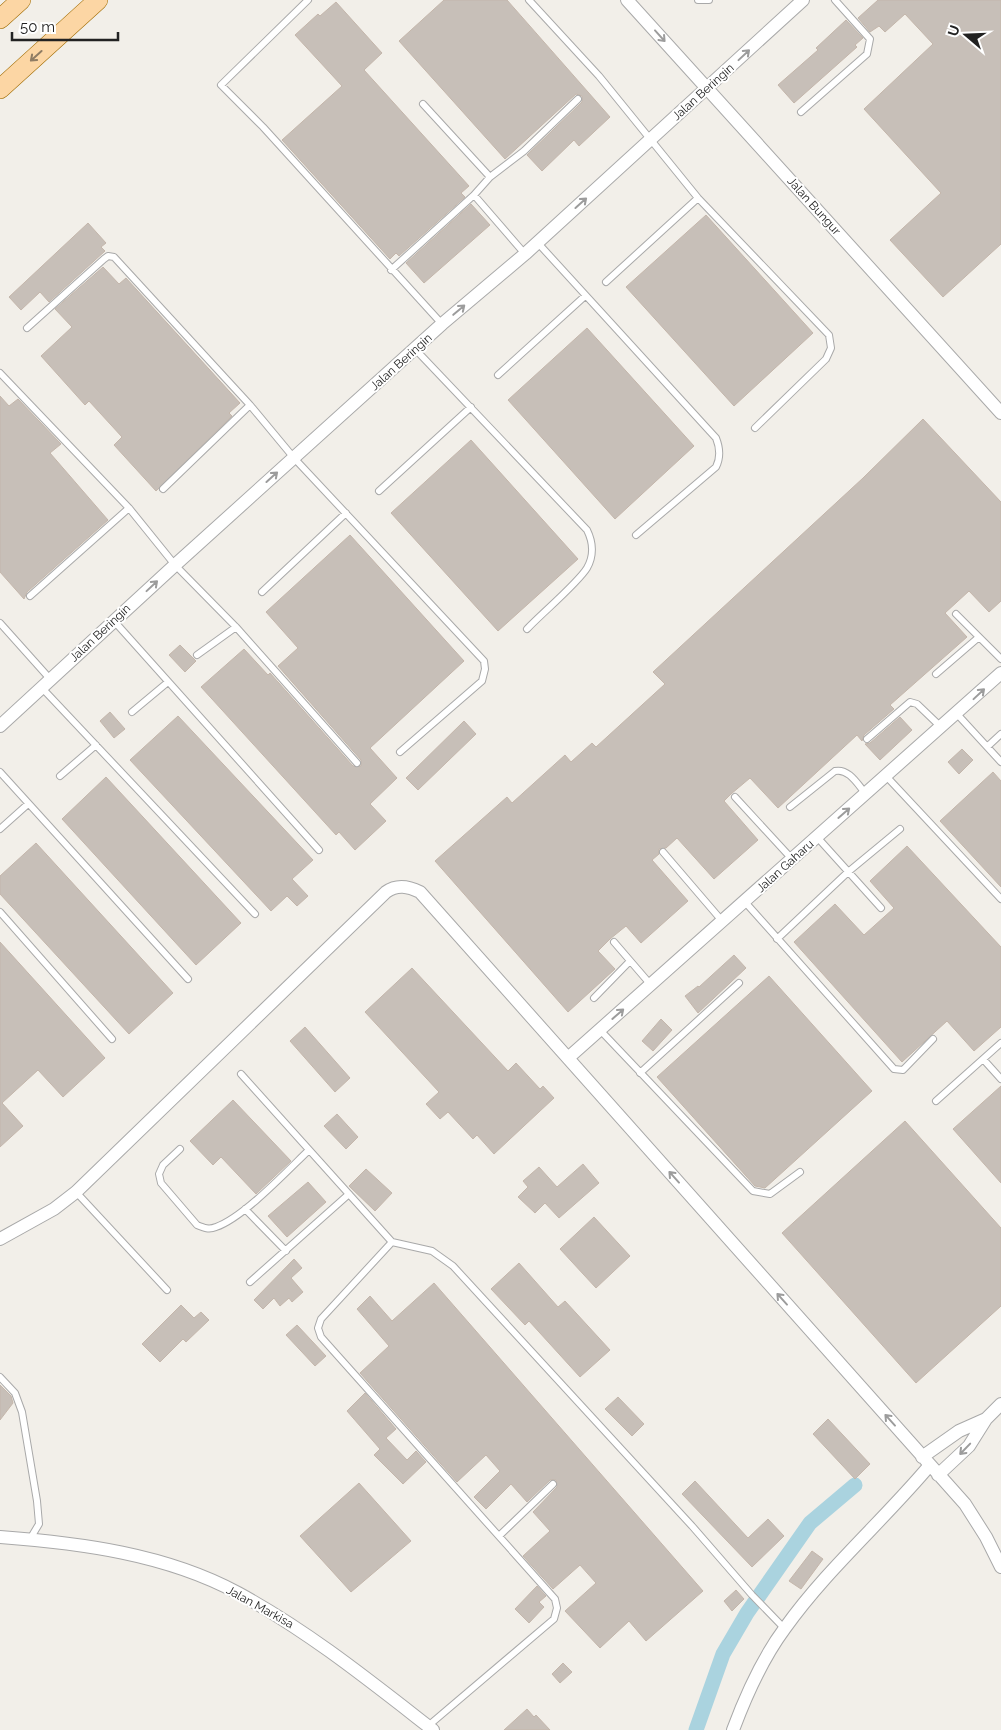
<svg xmlns="http://www.w3.org/2000/svg" width="1001" height="1730" viewBox="0 0 1001 1730" font-family="Raleway,sans-serif">
  <style>
    .lines { fill: none; stroke-linecap: round; stroke-linejoin: round }
    .canal { stroke: #aad3df; stroke-width: 15 }
    .building { fill: #c7bfb8; stroke: #c4b6ab }
    .service-casing { stroke: #a9a9a9; stroke-width: 8 }
    .minor-casing { stroke: #a9a9a9; stroke-width: 14 }
    .primary-casing { stroke: #a06b00; stroke-width: 20 }
    .service { stroke: #fff; stroke-width: 6 }
    .minor { stroke: #fff; stroke-width: 12 }
    .primary { stroke: #fcd6a4; stroke-width: 19 }
    .oneway { stroke: #9c9c9c }
    .oneway2 { stroke: #8f7c63 }
    .labels { text-anchor: middle; dominant-baseline: central; stroke-width: 4; stroke-linejoin: round; paint-order: stroke }
    .street-label { font-size: 12px; fill: #222; stroke: #fff }
  </style>
  <rect width="100%" height="100%" fill="#f2efe9"/>
  <g class="lines">
    <path class="canal" d="M696,1730L723,1654L747,1613L810,1523L855,1485"/>
  </g>
  <path class="building" d="M444,0H507L610,117L579,146L574,140L542,171L527,155L582,102V96L576,94L505,159L399,41Z
    M878,0H1001V244L943,297L890,240L941,193L864,109L933,44L905,14L885,32L879,26L870,32L858,18Z
    M336,2L382,53L364,70L469,186L461,193L465,197L399,256L396,253L390,259L282,140L342,86L295,35L318,14L320,16Z
    M846,20L863,38L855,45L857,47L794,103L778,85L818,50L816,48Z
    M471,204L490,225L424,283L406,263Z
    M706,215L813,333L734,406L626,287Z
    M88,223L106,243L101,247L105,251L49,302L40,292L21,310L9,297Z
    M103,267L119,284L126,278L240,403L229,413L232,416L156,491L114,445L122,437L89,401L85,405L41,356L72,327L55,309Z
    M587,328L694,446L615,519L508,400Z
    M0,396L9,406L18,399L61,444L50,453L108,520L27,592L24,599L0,572Z
    M923,419L1001,502V601L989,612L969,591L945,613L967,637L890,705L894,709L864,735L862,741L857,735L778,808L750,778L731,794L724,801L758,840L714,879L677,838L666,848L659,849V854L652,860L688,901L641,943L626,926L610,939L598,951L615,969L568,1012L435,861L507,797L512,803L565,755L571,762L592,743L596,747L665,684L653,672L863,478Z
    M471,440L578,559L498,631L391,513Z
    M350,535L464,661L370,748L397,778L370,804L386,821L355,850L339,832L336,835L201,687L244,649L268,675L270,673L353,766H361V760L278,666L298,648L266,612Z
    M180,645L196,661L185,672L169,655Z
    M110,712L125,729L114,738L100,721Z
    M178,716L313,860L292,879L308,896L297,906L287,896L271,911L130,760Z
    M900,717L912,730L880,760L865,744L870,743Z
    M464,721L476,734L418,790L406,778Z
    M962,749L973,760L959,774L948,762Z
    M993,772L1001,781V887L940,821Z
    M106,777L241,923L196,965L62,819Z
    M36,843L173,993L129,1034L0,894V876Z
    M907,846L1001,947V1027L974,1051L947,1021L902,1062L794,942L835,904L864,935L894,908L870,881Z
    M0,942L105,1058L63,1097L38,1070L2,1103L23,1126L0,1147Z
    M734,955L746,968L698,1013L685,996L698,986L699,987Z
    M412,968L508,1071L516,1063L540,1089L543,1086L554,1098L494,1154L477,1135L473,1139L448,1112L440,1119L426,1104L439,1092L365,1012Z
    M769,976L872,1091L765,1188L755,1186L657,1077Z
    M661,1019L672,1030L653,1051L642,1041Z
    M305,1027L350,1078L335,1092L290,1041Z
    M1001,1086V1183L953,1129Z
    M233,1100L291,1161L256,1194L221,1157L213,1165L190,1141Z
    M337,1114L358,1137L346,1149L324,1126Z
    M905,1121L1001,1228V1306L916,1383L782,1233Z
    M583,1164L599,1183L559,1218L545,1203L535,1213L518,1197L528,1187L523,1181L539,1167L557,1187Z
    M366,1169L392,1193L375,1211L349,1186Z
    M308,1182L326,1202L287,1237L268,1216Z
    M594,1217L630,1256L596,1288L560,1249Z
    M294,1259L302,1268L291,1278L303,1292L292,1302L289,1298L280,1306L274,1298L263,1309L254,1300Z
    M519,1263L558,1307L565,1301L610,1350L580,1377L529,1321L525,1325L491,1289Z
    M434,1283L703,1591L646,1641L629,1621L600,1648L565,1611L596,1583L580,1565L553,1589L523,1556L550,1531L533,1512L557,1487L556,1480H550L527,1502L511,1484L486,1509L474,1497L500,1471L486,1455L457,1482L360,1373L389,1346L357,1309L370,1296L392,1321Z
    M181,1305L194,1318L201,1312L209,1320L186,1342L183,1339L160,1362L142,1344Z
    M297,1325L326,1356L315,1366L286,1335Z
    M0,1385L11,1396L13,1403L0,1420Z
    M365,1393L396,1429L386,1438L407,1460L416,1451L426,1462L403,1484L374,1455L380,1449L347,1411Z
    M618,1397L644,1424L632,1436L605,1409Z
    M828,1419L870,1464L855,1479L813,1434Z
    M695,1481L748,1538L768,1519L784,1536L752,1567L682,1494Z
    M359,1483L411,1541L351,1592L300,1536Z
    M812,1551L823,1559L801,1589L789,1581Z
    M537,1586L546,1596L539,1602L544,1607L529,1623L515,1609Z
    M736,1590L744,1599L732,1611L724,1601Z
    M563,1663L572,1672L560,1683L552,1674Z
    M527,1709L534,1717L536,1715L550,1730H504Z"/>
  <g class="lines">
    <defs>
      <path id="service" d="M308,0L221,85L263,127L442,324
        M529,0L599,76L698,198L829,335L831,348L826,359L755,428
        M698,0H709
        M423,104L490,177L474,195L525,254
        M801,112L867,54L870,39L835,0
        M490,177L524,151L578,99
        M537,242L716,438C720,448 721,457 716,467L636,535
        M391,270L474,195
        M606,282L698,198
        M27,328L104,259L108,256L114,257L250,405L294,458L484,661L485,669L482,681L400,752
        M415,349L587,530C593,542 594,556 587,568C578,583 541,614 527,629
        M0,373L129,508L175,565L236,627L357,763
        M498,375L585,296
        M163,489L250,405
        M379,491L471,407
        M262,592L346,513
        M30,596L129,508
        M956,614L1001,659
        M114,621L319,850
        M0,623L51,680
        M197,655L236,627
        M936,674L979,637
        M42,688L255,914
        M132,712L168,682
        M957,714L1001,762
        M867,739L910,702L917,704L941,727
        M988,746L1001,734
        M0,772L188,979
        M60,776L96,745
        M886,776L1001,899
        M735,797L792,859
        M790,807L835,771C849,768 858,785 866,794
        M0,829L28,804
        M817,837L881,908
        M663,852L723,922
        M745,902L894,1069L903,1070L933,1039
        M0,912L112,1039
        M777,939L848,872L900,829
        M614,942L651,985
        M594,998L630,961
        M600,1030L753,1191L770,1194L800,1172
        M983,1059L1001,1079
        M640,1073L739,983
        M241,1074L392,1242L432,1251L453,1266L692,1526L752,1595L784,1628
        M936,1101L1001,1043
        M180,1149L163,1165L159,1174L161,1183L197,1225C204,1228 209,1230 216,1227C243,1218 287,1171 309,1150
        M76,1192L167,1290
        M245,1209L286,1251
        M392,1242L321,1319L318,1328L321,1337L555,1599L557,1608L554,1619L428,1726
        M250,1282L349,1194
        M0,1377L15,1393L22,1412L37,1501L39,1524L30,1539
        M499,1536L553,1484"/>
      <path id="minor" d="M627,0L1001,413
        M0,726L175,565L442,324L525,254L803,0
        M568,1058L1001,673
        M0,1239L54,1209L76,1192L386,892C397,884 408,886 420,892L965,1504L986,1537L1001,1567
        M922,1457L959,1431L986,1419
        M938,1475L969,1446L986,1419L1001,1404
        M0,1537C80,1543 166,1554 238,1593C308,1631 370,1681 433,1730
        M733,1730C746,1695 762,1659 785,1628C827,1569 883,1521 930,1465"/>
      <path id="primary" d="M0,19L21,0
        M0,89L98,0"/>
    </defs>
    <use href="#service" class="service-casing"/>
    <use href="#minor" class="minor-casing"/>
    <use href="#primary" class="primary-casing"/>
    <use href="#service" class="service"/>
    <use href="#minor" class="minor"/>
    <use href="#primary" class="primary"/>
  </g>
  <defs><path id="oneway-shaft" d="M-6 0H5M1.5-3L5.5 0L1.5 3" fill="none" stroke-width="1.6" stroke-linecap="round" stroke-linejoin="round" transform="scale(1.25)"/></defs>
  <g class="oneway">
    <use href="#oneway-shaft" transform="translate(660 36) rotate(48)"/>
    <use href="#oneway-shaft" transform="translate(744 55) rotate(-43)"/>
    <use href="#oneway-shaft" transform="translate(581 203) rotate(-42)"/>
    <use href="#oneway-shaft" transform="translate(459 310) rotate(-40)"/>
    <use href="#oneway-shaft" transform="translate(272 477) rotate(-42)"/>
    <use href="#oneway-shaft" transform="translate(152 586) rotate(-43)"/>
    <use href="#oneway-shaft" transform="translate(979 694) rotate(-43)"/>
    <use href="#oneway-shaft" transform="translate(844 813) rotate(-41)"/>
    <use href="#oneway-shaft" transform="translate(618 1014) rotate(-41)"/>
    <use href="#oneway-shaft" transform="translate(674 1177) rotate(-132)"/>
    <use href="#oneway-shaft" transform="translate(782 1299) rotate(-132)"/>
    <use href="#oneway-shaft" transform="translate(890 1420) rotate(-132)"/>
    <use href="#oneway-shaft" transform="translate(965 1449) rotate(134)"/>
  </g>
  <use class="oneway2" href="#oneway-shaft" transform="translate(36 56) rotate(138)"/>
  <g class="labels">
    <g class="street-label">
      <text transform="translate(703 92) rotate(-42)">Jalan Beringin</text>
      <text transform="translate(814 206) rotate(48)">Jalan Bungur</text>
      <text transform="translate(401 362) rotate(-42)">Jalan Beringin</text>
      <text transform="translate(100 633) rotate(-43)">Jalan Beringin</text>
      <text transform="translate(785 866) rotate(-42)">Jalan Gaharu</text>
      <text transform="translate(260 1607) rotate(29)">Jalan Markisa</text>
    </g>
  </g>
  <g transform="translate(966 35) rotate(289)" stroke="#ffffff" stroke-width="4" paint-order="stroke">
  <path d="M0-4L9 19L0 12L-9 19Z" fill="#222222"/>
  <text y="-8" font-size="14" font-weight="bold" text-anchor="middle" fill="#222222">U</text>
  </g>
  <path d="M12 32v8h106v-8" fill="none" stroke="#222222" stroke-width="2.5"/>
  <text x="20" y="32" font-size="15" fill="#222222" stroke="#ffffff" stroke-width="4" paint-order="stroke">50 m</text>
</svg>
